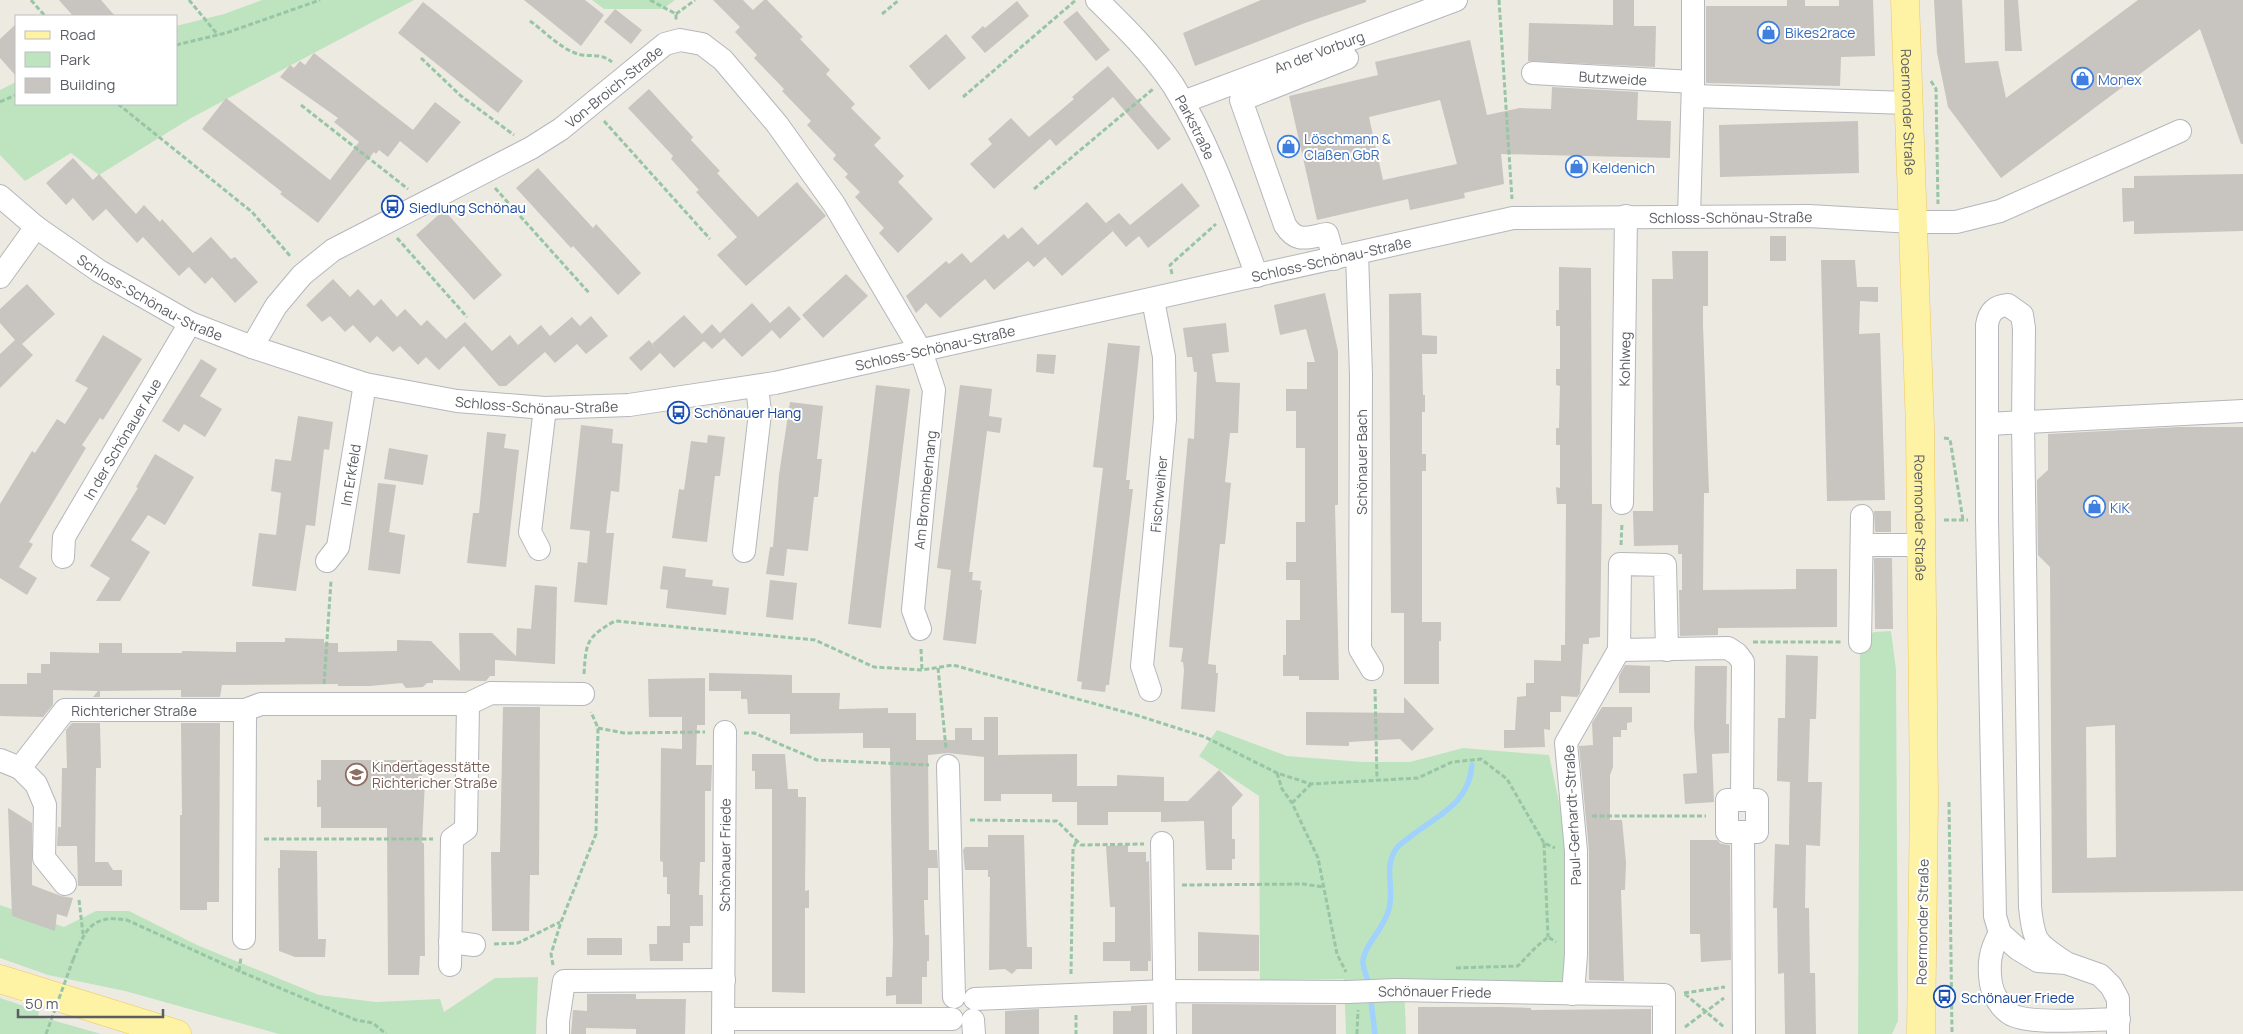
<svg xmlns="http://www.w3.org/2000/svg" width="2243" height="1034" viewBox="0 0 2243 1034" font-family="Manrope,sans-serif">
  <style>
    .green { fill: #bee4bf }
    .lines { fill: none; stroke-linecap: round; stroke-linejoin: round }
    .stream { stroke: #a0d2fd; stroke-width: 5.5 }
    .building { fill: #c8c4bf; fill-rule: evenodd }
    .minor-casing { stroke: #b4b7bc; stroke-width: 24 }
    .major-casing { stroke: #efc858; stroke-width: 29 }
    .path { stroke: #97c5a5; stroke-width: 3; stroke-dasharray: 5 2.5; stroke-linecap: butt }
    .minor { stroke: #fff; stroke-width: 22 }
    .major { stroke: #fef2a5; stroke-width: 28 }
    .path-bridge { stroke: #97c5a5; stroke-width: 3; stroke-dasharray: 5 2.5; stroke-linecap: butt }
    .labels { text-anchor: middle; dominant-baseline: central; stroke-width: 4; stroke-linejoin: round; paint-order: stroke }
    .shop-label { font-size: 14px; fill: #366cbe; stroke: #fff; text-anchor: start }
    .street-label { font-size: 14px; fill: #5a5d62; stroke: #fff }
    .transit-label { font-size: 14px; fill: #164399; stroke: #fff; text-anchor: start }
    .education-label { font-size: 14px; fill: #785e54; stroke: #fff; text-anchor: start }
  </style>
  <rect width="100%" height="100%" fill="#edeae1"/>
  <path class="green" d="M262,0H414L191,118L99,175L71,153L25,181L0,155V90L16,82V104H176V26L224,14Z
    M592,0H675L663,9H604Z
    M1891,631L1896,670L1898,1021L1892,1034H1858L1860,644L1874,632Z
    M1217,730L1287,756L1362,762H1410L1463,748L1549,755L1566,835V982L1404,983L1406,1034H1346L1344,979L1260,980L1259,796L1199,756Z
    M0,905L64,927L96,911H129L197,945L319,995L376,1002L440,999L444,1012L495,978L538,977L536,1034H279L125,991L48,975L0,958Z
    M0,998L39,1011L38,1016L101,1034H0Z"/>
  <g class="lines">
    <path class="stream" d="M1368,981C1366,975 1363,968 1363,962C1363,946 1387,926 1390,904C1393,885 1384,867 1396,849C1399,844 1406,840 1410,837C1438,815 1469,804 1472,765
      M1371,1001L1375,1034"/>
  </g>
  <path class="building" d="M59,0H101L115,16H73Z
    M524,0H585L604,15L581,46Z
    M713,0H743L753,10L764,0H767L803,37L800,39L830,70L826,74L855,104L851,108L881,138L874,145L904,176L898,182L933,219L898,253L879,233L884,228L855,197L860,192L845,177L848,174L833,159L836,155L807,125L811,121L782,91L784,89L754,58L757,55L735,32L740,27Z
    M1261,0H1366V2L1305,23L1195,66L1183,33Z
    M1613,0H1634V26H1656L1655,67L1528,61L1529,23L1613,25Z
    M1787,0H1805V6H1839V0H1873L1875,56L1841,57L1840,86L1706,83V6H1787Z
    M1934,0H1962L1965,63L1998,61L2006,98L2138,0H2243V144H2241L2200,29L2001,178L1948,107L1937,53Z
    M2004,0H2018L2022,51H2005Z
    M1017,1L1029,16L985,53L971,37L983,26L985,28Z
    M423,2L523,81L498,113L398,33Z
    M615,9L642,30L631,44L604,22Z
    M1077,11L1110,50L1096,61L1063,22Z
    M16,24V76L0,58V39Z
    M946,34L966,58L929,90L909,66Z
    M1470,40L1487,115L1520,108L1551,109L1552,87L1638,92L1637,120L1671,121L1670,158L1501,154L1504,184L1464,193L1465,198L1410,210L1408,199L1317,220L1289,96L1378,75L1375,62ZM1440,100L1457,164L1383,180L1369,117Z
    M314,53L413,130L435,102L461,122L427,163L400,141L388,157L379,150L376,154L374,152L318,223L280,194L282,192L202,129L226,98L330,180L359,142L334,122L338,118L280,77L290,65L294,68L300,61L305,65Z
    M1108,66L1171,139L1158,150L1113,97L1056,146L1050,139L994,189L970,164L992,144L988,139L1011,118L1029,137L1074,99L1072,97Z
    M649,89L693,137L691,140L720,171L717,173L758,217L797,182L826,216L746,286L717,255L737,237L696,192L699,190L671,159L673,156L628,108Z
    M1858,121L1859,173L1720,177L1719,125Z
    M73,158L93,180L99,174L136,214L144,205L160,222L162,219L193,253L211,237L231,259L235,257L258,282L235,303L212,277L205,284L189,267L179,276L143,237L137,243L106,209L93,221L73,198L66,205L46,183Z
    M538,168L593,228L596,224L641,273L618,295L573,246L571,248L516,188Z
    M2243,174V231L2134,234V221L2123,222L2122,188H2134V176Z
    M1182,183L1200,206L1148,248L1139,236L1126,247L1106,223L1119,213L1130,225Z
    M1087,202L1113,231L1062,276L1045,257L1034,267L1028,261L994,290L985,279L940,318L926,303L916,313L906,296L946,261L949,264L962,253L971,263L1004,234L1008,239L1022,227L1038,245Z
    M444,210L502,275L474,300L416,235Z
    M1770,236H1786V261H1770Z
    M1672,251H1708V306H1703V325L1709,493H1704L1703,590L1796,589V569H1837V627L1718,628V635L1680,636L1679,590H1682V554H1678V545L1634,546L1633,511H1653L1652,279H1673Z
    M1821,260H1855L1857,287H1878V302L1860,301L1859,334L1880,333L1885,500L1827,501Z
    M1559,267L1591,268L1592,504H1602L1600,637L1589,638V644H1583L1580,693L1577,697L1561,696V712H1550V730L1544,729L1545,747L1504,748V730H1515L1517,697L1526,696V683H1534V660L1561,661V645H1565L1566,504H1557L1556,487L1560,488V445H1556V428H1559L1560,386L1556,385V369H1560V326H1556V310H1559Z
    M846,274L868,296L823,338L802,315Z
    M333,279L350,297L358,289L374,306L381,299L397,317L405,309L421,326L427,320L446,339L465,322L492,351L510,335L518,345L541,325L550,336L572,317L580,326L591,316L608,336L586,354L577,344L555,363L545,352L506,386H499L464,346L439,370L426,357L418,365L400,346L393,352L377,336L370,343L353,325L345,332L330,316L322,322L306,305Z
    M27,284L55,314L22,344L33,355L0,388V354L15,340L0,323V309Z
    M1325,293L1338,351V505H1335L1339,680H1299V676H1283V655H1286V620H1300V580H1286V562H1296V522H1305V448H1296V411H1286V389H1307V362H1315L1306,329L1280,335L1274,305Z
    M1421,293L1422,335L1437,336V354H1422L1423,395H1425V412H1422V454H1426V471H1422V622H1441V641H1439V684H1404V613H1391L1389,294Z
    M752,303L770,323L789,306L801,319L780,339L772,330L742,357L724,338L712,349L704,341L674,368L652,344L684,315L702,334L712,324L720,333Z
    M1226,323L1229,352L1212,354L1216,382L1240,383L1238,433H1230L1225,482L1231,483L1225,544H1220L1208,664L1216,665V673H1218L1215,712L1181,709L1184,670L1183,662H1181L1183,648L1169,647L1188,438L1194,439L1197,372H1194L1192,357H1187L1183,328Z
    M103,335L142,359L103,420L100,418L82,445L86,448L29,542L33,544L19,567L37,578L27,595L0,578V504L32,451L35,453L57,419L65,424L88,388L75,381Z
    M649,340L660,353L641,371L629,358Z
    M1108,343L1140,346L1126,480H1130L1129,489H1133L1109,685H1106L1105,692L1081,689L1082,682L1077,681L1103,468L1093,467Z
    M1037,354L1056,355L1054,374L1036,372Z
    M201,359L217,369L200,396L222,409L205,437L184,424L179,432L162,421Z
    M876,385L910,389L881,628L848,624Z
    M960,385L992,389L989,416L1002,418L1000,433L987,431L969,572H973L972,580L981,581L980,590H982L976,644L943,640L951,570L937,568Z
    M790,402L823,406L817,459H822L818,497H814L808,551L787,549L784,576L766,574L770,547H773L779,475Z
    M298,416L333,422L329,450L324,449L315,526L306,525L296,591L252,586L259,533L276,535L281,493L271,491L275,459L291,461Z
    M581,425L613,429L612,443L623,444L619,492L611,491L606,533H614L607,605L574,602L578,562L587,563L590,531L570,529Z
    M2179,427H2243V891L2052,893L2050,567L2038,555L2037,480L2048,470V434ZM2115,725L2116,857L2087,858L2086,727Z
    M487,432L506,434L504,448L519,450L506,567L467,563L473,513H479Z
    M708,435L725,437L720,476H715L707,542L672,538L679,489L684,490L691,441L707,443Z
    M389,448L428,455L423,485L384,479Z
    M155,454L194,477L165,525L148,515L131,540L150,552L120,601H96L110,578L90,566L138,488L136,487Z
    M378,483L396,485L389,532L405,535L400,574L368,570Z
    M1874,511H1891V532H1875Z
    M1874,558H1892L1893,629H1875Z
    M663,566L686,569L685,577L713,580L712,586L729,588L726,615L666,608L668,590L660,589Z
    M770,580L797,583L793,620L766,617Z
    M535,585L557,587L555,664L495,660V676H490L486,681L433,680V683H427L423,687L406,688L402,683L370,686H338V684L222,685L220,697H181V690L100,691V697H93L98,691L53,690V705L43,717L0,716V684H27V673H41V664H50V652L99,653V643H122V653H182V651L236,652V642H285V638L324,639V643H338V652L397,651V640L431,641L460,671L459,633H492L516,656L517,628L531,629Z
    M1786,655L1818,656L1816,719H1810L1808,782H1822L1820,846L1806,845L1805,908H1809L1810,973H1815L1816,1034H1785L1784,973L1778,974L1777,908H1773L1775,844L1789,845V829L1790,782L1777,781L1778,718H1785Z
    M1625,665L1650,666V693H1619V676Z
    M1695,666H1727L1726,724H1729V753L1712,754L1714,802L1685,804L1683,774L1697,773L1694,726Z
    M709,673L792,675V693H840L839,709L888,708V713H916V740H955V728H972V740H984V717H998V755L1077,754V786H1117V775L1164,777V801H1188L1219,770L1243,795L1232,807V839H1235V859H1232V870H1206L1204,821L1161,822V812H1108V825H1077V802H1052V794H1001V801H984V757L948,753L928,755L929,850H937L938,868H928V900H924L925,935H929V961H927V977H922V1004H896V995L886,996V977H892L893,943L890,748H863V733L790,734V714H748L747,699H741V691H709Z
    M705,678V725H697L696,765H712L711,791H705V862H700L699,895H703V926H690V943H683V961H650L649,944H657V926H670V894H667V877H663V862L660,861L661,748L682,749V717H649L648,679Z
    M1404,697L1434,729L1412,751L1400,739L1349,742V746L1306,745V712L1404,713Z
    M503,707H540L539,875H530L529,931H492L491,852H500Z
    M1602,707H1632V722L1627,723V730H1621V737H1613V767L1610,775V820H1622L1626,862L1625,890H1621L1624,981L1589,980V851L1579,746L1593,745L1592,723Z
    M72,723H100L101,768H96L95,862H108L113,870H122V886H78L77,846H57L58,827H61L62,768H67L66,730Z
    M181,723H220L219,902H207V910H180V815H182Z
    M752,754H785L788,789H798V797H806L805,891L809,890V908H805V993L772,992V789H755V771H752Z
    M321,760H422V781H425L422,843H424L425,956H420L419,975H388L387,828H321V807H317V780H321Z
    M8,808L32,823V885L61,896L73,898L67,917L57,914L55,931L12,916Z
    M988,835H1024L1027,947H1032V969H1017L1012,974L1005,969L989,970L990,877H988V870H965L963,850L965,847H988Z
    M1690,840H1717L1721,844L1730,845L1731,960L1701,962L1700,934H1690Z
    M1128,845V852H1146V862L1149,861L1151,961H1148V971H1130V961H1103V942H1115V907H1110L1106,846Z
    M280,850L317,851L318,939H326L325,957H295L279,951L278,868H280Z
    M1198,932L1259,935V971H1198Z
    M587,938H622V955H587Z
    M587,994H636V999H686L685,1034H636V1029L586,1028V1034H571L573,1010L587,1011Z
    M1192,1004L1336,1005V1034H1192Z
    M1147,1005V1034H1113V1011H1131V1006Z
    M1418,1007H1500L1531,1008V1010L1651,1009V1034H1418Z
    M1039,1009V1034H1005V1011Z"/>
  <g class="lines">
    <defs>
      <g id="minor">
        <path id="s1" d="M1097,0C1124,26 1152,54 1173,85C1210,144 1233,212 1257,276"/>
        <path id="s2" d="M1533,73L1693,82"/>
        <path d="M1693,96L1909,103"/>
        <path id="s3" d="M1183,102L1456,0"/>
        <path id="s4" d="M0,196L36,227L99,271L190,323L252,347L365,384L457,401L545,408L629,405L775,383L1513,218L1809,216L1913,222H1956L2000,211L2180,131"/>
        <path d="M1689,216L1693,82V0"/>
        <path d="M1357,253L1361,375L1360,649L1372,669"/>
        <path d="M1334,259L1327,234C1307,237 1297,244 1285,225L1241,100L1347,58"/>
        <path d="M0,277L36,227"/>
        <path id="s5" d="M252,347L276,306L302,275L333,250L531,148L561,129L665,44L680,40L702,44L723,60L777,124L834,204L921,351L934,390L913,610L920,629"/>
        <path d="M1987,424L2243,411"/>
        <path id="s6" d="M1622,503L1626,216"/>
        <path d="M1863,545H1921"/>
        <path d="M539,549L530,532L545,408"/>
        <path d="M744,551L760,413L757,386"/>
        <path id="s7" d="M63,557L64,537L190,323"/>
        <path id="s8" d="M327,561L338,547L365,384"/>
        <path d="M1860,642L1862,516"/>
        <path d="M1619,650L1728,648L1737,654L1743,662L1742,800H1727V832H1743"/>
        <path id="s9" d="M1150,690L1142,666L1165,419L1164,357L1153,300"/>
        <path id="s10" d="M0,760L20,768L65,710H245L261,704H468L491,693L583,694"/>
        <path d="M948,766L954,997"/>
        <path d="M20,768L36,784L45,805L44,858L65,884"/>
        <path d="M1742,800H1757V832H1743L1744,1034"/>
        <path d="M1162,843L1165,1034"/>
        <path d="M2000,933C1990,950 1988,964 1991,984C1993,994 2000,1007 2009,1013C2025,1026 2095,1019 2119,1019"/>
        <path d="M244,938L245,710"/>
        <path d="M450,942L474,945"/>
        <path d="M2066,963C2036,943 2034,943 2030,907L2023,422L2024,328L2022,315L2008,305C1995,306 1989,312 1987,325V520L1995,916L2000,933L2018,949L2038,961L2066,963L2100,975L2111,986L2118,999V1034"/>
        <path d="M450,965L452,839L466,829L468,704"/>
        <path d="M1573,994L1576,955V851L1566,743L1619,650L1620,564L1665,565L1667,650"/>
        <path id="s11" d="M975,999L1166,991L1348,992L1396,990L1664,995V1034"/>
        <path d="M724,1019H952"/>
        <path d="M973,1020L974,1034"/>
        <path d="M558,1034V1021L564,981L724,980"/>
        <path id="s12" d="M723,1034L725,732"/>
      </g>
      <g id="major">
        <path id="s13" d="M1905,0L1920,428L1924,799L1921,1034"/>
        <path d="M0,979L177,1034"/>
      </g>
    </defs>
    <use href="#minor" class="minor-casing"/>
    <use href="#major" class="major-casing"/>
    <path class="path" d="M31,0L45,16
      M189,0L218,35
      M650,0L676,14V21
      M1499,0L1512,199
      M676,14L695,0
      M882,14L899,0
      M530,21C544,31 559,47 575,53C589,59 598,51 612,62
      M176,45L226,33L320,0
      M421,58L461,96L514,135
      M1931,81L1936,89L1938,204
      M963,97L1076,0
      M0,102L16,95
      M118,104L252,212L291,257
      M301,105L408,189
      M604,121L710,239
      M495,188L590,294
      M1034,189L1153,89
      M397,238L467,317
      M1172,274L1170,265L1216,224
      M1944,438L1950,439L1963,520
      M1944,520H1968
      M1621,545L1622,523
      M1753,642H1841
      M921,649L922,670
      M938,668L946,748
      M584,674C586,643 586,637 615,621L815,640L874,667L922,670L953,665L1136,715L1205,737L1277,773L1311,784L1418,778L1452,762L1481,759L1507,779L1544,843L1555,848
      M324,684L331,581
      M1375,689L1377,780
      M598,728L624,733L705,732
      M744,733H754L817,760L929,765
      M1277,773L1282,789L1292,803L1318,858L1337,954L1346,972
      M1949,802L1952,1034
      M1292,803L1311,784
      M1592,816H1706
      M970,820L1057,821L1081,845L1144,844
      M264,839H433
      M1544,843L1548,937
      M1182,885L1303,884L1324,887
      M79,900L83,934
      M494,944L518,943L560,922
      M73,960C85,930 91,914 127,920L239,971L356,1020L373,1023L386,1034
      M553,965L551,954L561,922L596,834L598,728L591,712
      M1456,968L1518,966L1536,947L1548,937L1556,942
      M239,971L241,957
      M1071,974L1073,849L1077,840
      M1684,993L1725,987
      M1685,994L1724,1027
      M1076,1015V1034
      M1685,1027L1724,998
      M1357,1034L1358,1010"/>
    <use href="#minor" class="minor"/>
    <use href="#major" class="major"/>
    <path class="path-bridge" d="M46,1034L73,960"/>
  </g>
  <defs>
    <symbol id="shop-ring" viewBox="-11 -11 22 22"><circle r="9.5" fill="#fff" stroke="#3f7fe0" stroke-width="1.5"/><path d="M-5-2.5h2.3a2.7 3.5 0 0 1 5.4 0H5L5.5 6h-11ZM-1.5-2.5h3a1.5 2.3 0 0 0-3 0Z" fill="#3f7fe0"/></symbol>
    <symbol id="bus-ring" viewBox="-11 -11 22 22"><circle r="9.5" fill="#fff" stroke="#1a4fb4" stroke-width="1.5"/><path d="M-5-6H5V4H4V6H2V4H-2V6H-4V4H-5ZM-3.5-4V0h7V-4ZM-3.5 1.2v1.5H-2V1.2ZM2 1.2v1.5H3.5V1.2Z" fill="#1a4fb4"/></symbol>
    <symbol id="school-ring" viewBox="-11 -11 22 22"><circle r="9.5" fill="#fff" stroke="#8d6e63" stroke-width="1.5"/><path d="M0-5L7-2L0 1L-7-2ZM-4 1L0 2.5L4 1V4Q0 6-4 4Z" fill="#8d6e63"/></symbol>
  </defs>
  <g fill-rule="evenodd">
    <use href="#shop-ring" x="1756" y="20" width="25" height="25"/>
    <use href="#shop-ring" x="2070" y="66" width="25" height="25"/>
    <use href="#shop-ring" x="1276" y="134" width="25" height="25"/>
    <use href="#shop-ring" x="1564" y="154" width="25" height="25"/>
    <use href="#bus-ring" x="380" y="194" width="25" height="25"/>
    <use href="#bus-ring" x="666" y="400" width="25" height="25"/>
    <use href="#shop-ring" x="2082" y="494" width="25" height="25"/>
    <use href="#school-ring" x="344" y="762" width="25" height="25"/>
    <use href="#bus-ring" x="1932" y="984" width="25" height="25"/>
  </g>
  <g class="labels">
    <g class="shop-label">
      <text x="1785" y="32">Bikes2race</text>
      <text x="2098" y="79">Monex</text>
      <text x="1304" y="138">Löschmann &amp;<tspan x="1304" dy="16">Claßen GbR</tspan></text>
      <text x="1592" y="167">Keldenich</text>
      <text x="2110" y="507">KiK</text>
    </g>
    <g class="street-label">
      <text stroke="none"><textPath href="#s3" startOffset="145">An der Vorburg</textPath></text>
      <text stroke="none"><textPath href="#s2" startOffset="80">Butzweide</textPath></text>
      <text stroke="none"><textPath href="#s5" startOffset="454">Von-Broich-Straße</textPath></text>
      <text stroke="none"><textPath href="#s13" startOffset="112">Roermonder Straße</textPath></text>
      <text stroke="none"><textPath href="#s1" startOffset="162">Parkstraße</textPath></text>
      <text stroke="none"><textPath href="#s4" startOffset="1802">Schloss-Schönau-Straße</textPath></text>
      <text stroke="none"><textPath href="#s4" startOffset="1398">Schloss-Schönau-Straße</textPath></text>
      <text stroke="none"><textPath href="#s4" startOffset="182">Schloss-Schönau-Straße</textPath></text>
      <text stroke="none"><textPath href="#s4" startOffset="992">Schloss-Schönau-Straße</textPath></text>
      <text stroke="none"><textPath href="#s6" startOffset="144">Kohlweg</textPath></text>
      <text stroke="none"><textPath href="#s4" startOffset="588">Schloss-Schönau-Straße</textPath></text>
      <text stroke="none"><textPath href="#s7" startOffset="134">In der Schönauer Aue</textPath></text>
      <text transform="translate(1361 462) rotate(-90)">Schönauer Bach</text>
      <text stroke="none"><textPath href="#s8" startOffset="91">Im Erkfeld</textPath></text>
      <text transform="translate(925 490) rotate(-84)">Am Brombeerhang</text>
      <text stroke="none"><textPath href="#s9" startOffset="198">Fischweiher</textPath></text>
      <text stroke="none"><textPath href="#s13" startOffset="518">Roermonder Straße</textPath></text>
      <text stroke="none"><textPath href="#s10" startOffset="164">Richtericher Straße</textPath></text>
      <text transform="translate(1572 815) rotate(-93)">Paul-Gerhardt-Straße</text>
      <text stroke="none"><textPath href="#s12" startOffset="179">Schönauer Friede</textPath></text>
      <text transform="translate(1922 922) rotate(-89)">Roermonder Straße</text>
      <text stroke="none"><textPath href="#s11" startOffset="460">Schönauer Friede</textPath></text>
    </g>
    <g class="transit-label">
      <text x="409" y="207">Siedlung Schönau</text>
      <text x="694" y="412">Schönauer Hang</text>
      <text x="1961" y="997">Schönauer Friede</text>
    </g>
    <g class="education-label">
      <text x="372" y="766">Kindertagesstätte<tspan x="372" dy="16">Richtericher Straße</tspan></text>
    </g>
  </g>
  <rect x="15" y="15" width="162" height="90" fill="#ffffff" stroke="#bdbec0"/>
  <rect x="25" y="31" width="25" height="8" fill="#fef2a5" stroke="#bdbec0"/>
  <text x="60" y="40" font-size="15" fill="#5a5d62">Road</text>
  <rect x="25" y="52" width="25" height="15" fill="#bee4bf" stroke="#bdbec0"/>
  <text x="60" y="65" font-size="15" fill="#5a5d62">Park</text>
  <rect x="25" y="78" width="25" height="15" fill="#c8c4bf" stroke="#bdbec0"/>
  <text x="60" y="90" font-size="15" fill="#5a5d62">Building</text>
  <path d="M18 1009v8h145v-8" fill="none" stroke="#5a5d62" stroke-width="2.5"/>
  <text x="25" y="1009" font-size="15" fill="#5a5d62" stroke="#ffffff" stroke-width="4" paint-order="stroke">50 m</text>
</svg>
